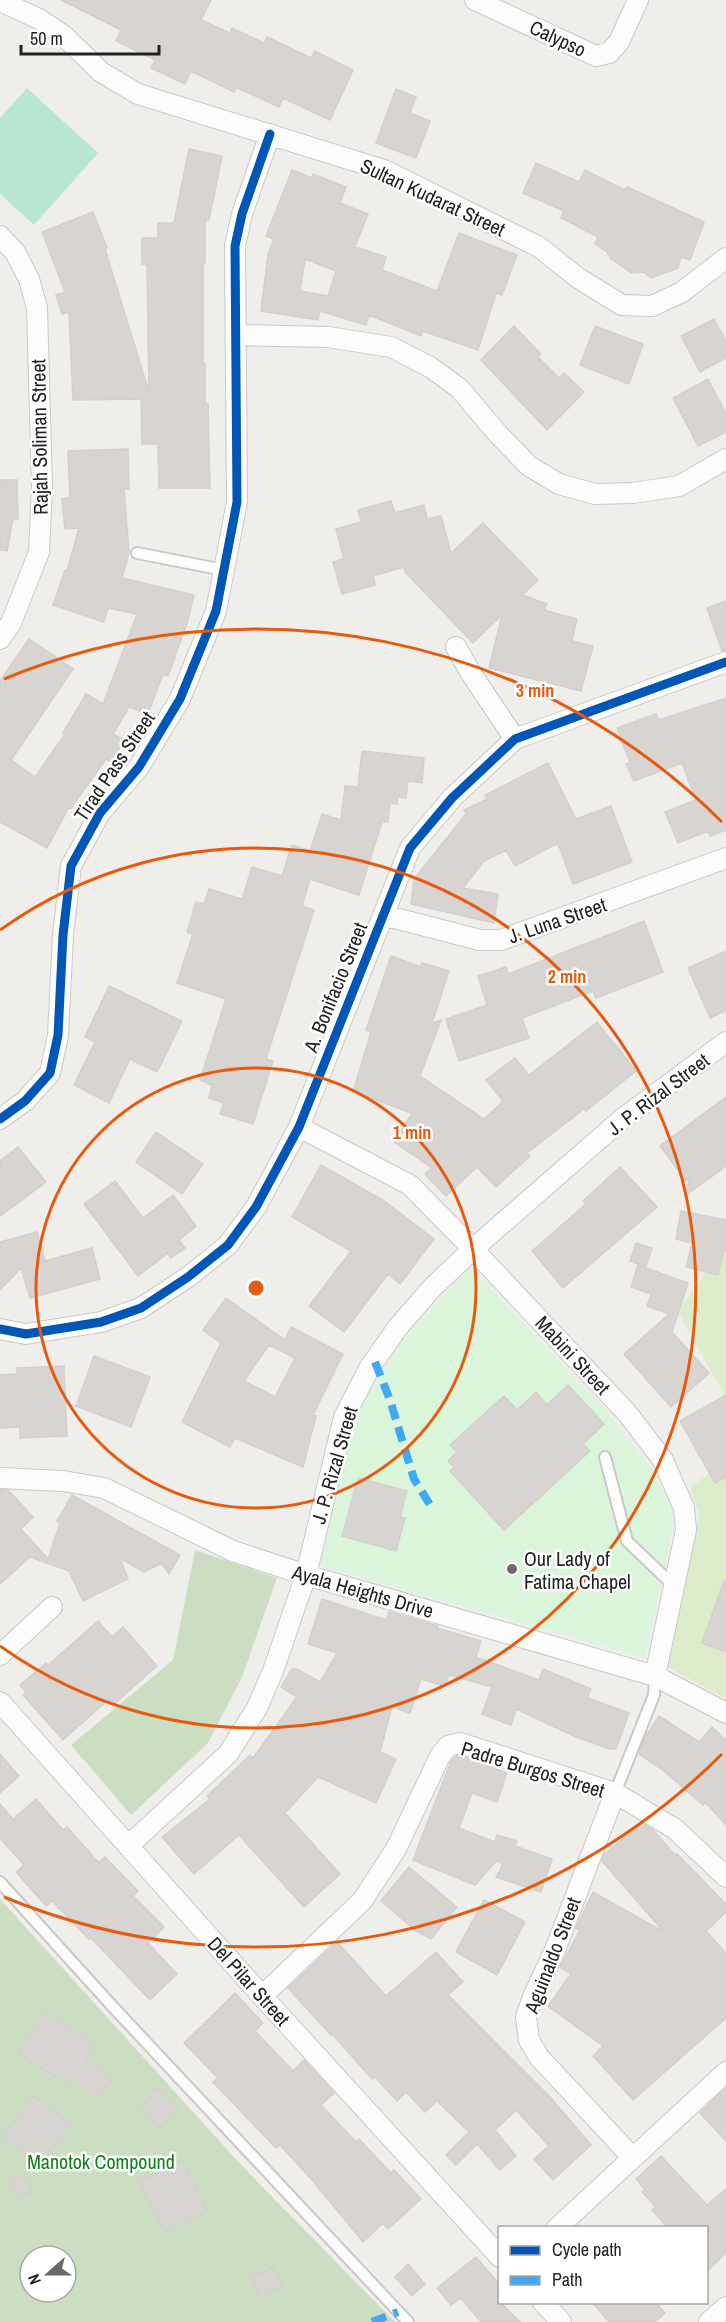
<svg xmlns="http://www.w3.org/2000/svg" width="726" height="2322" viewBox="0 0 726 2322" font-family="'Archivo Narrow',sans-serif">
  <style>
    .grass { fill: #ddeccb }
    .forest { fill: #cbdec1; fill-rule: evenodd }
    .park { fill: #daf5da }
    .pitch { fill: #b7e6d2 }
    .building { fill: #d7d4d2; stroke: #d3d0cc; stroke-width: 1.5; fill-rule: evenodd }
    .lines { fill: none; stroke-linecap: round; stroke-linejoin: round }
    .service-casing { stroke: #c9c8c7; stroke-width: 14 }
    .minor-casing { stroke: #c9c8c7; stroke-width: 22 }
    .service { stroke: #fdfcfc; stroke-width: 10 }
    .minor { stroke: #fdfcfc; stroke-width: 20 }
    .quiet { stroke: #3fa9f5; stroke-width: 8; stroke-dasharray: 15 8; stroke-linecap: butt }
    .cycleway-casing { stroke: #fff; stroke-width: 13 }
    .cycleway { stroke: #0057b8; stroke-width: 9 }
    .ring { fill: none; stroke: #e8590c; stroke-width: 3 }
    .poi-dot { fill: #6a6968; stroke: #fff; stroke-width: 2 }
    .labels { text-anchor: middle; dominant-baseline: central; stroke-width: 5; stroke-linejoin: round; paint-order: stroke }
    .street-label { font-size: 20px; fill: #222; stroke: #fff }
    .poi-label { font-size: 20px; fill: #222; stroke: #fff; text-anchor: start }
    .park-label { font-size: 20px; fill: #0c8416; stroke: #fff }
    .centre { fill: #e8590c; stroke: #fff; stroke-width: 3 }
    .ring-label { font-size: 18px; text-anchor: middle; font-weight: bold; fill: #e8590c; stroke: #fff; stroke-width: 5; stroke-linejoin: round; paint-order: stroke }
  </style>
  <rect width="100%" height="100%" fill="#f0eeeb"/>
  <path class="grass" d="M726,1243V1398L678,1312Z
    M726,1464V1699L666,1666L699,1515L690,1486Z"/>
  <path class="forest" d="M195,1550L277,1578L242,1677L208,1743L131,1815L71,1745L173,1660Z
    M0,1899L242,2166L395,2322H0ZM30,2256H66V2292H30Z"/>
  <path class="park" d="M470,1267L604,1408L651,1467L673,1510L670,1543L645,1658L320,1566L355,1419L397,1346Z"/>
  <path class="pitch" d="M27,88L98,153L34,225L0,194V118Z"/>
  <path class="building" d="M61,0H211L201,20L230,33L232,28L264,43L267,37L311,58L315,51L353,70L330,120L283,98L279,107L236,87L234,92L191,71L185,84L151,68L155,60L116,41L121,30Z
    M396,89L416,97L410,113L430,121L416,158L376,143Z
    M189,149L222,156L209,220H205V263H203V363H205V404H208L210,488H159L158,444H142L141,399L73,400L69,312L62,314L56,295L65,292L42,232L93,212L107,248L105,249L149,392L147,264H142V238H158V223H174Z
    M536,163L579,182L585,170L625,190L627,187L704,222L690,260L681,257L678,268L651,278L644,272L632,273L611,259L606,251L595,244L598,237L561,218L564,211L523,193Z
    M292,170L312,178L313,174L346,187L340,203L368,214L355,247L386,257L382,270L437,291L459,233L517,255L502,295L496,293L478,350L423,331L421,336L369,315L366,325L320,311L318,320L261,311L268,254L274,239L266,236ZM305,259L336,271L328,296L300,291Z
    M714,319L726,341V358L700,372L681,336Z
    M514,326L541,354L538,357L559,378L564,373L584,392L547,430L481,360Z
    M595,326L643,344L629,384L580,365Z
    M708,379L726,413V432L698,446L673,398Z
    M128,449L129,489H124L129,552L122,578L194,595L187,623L168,676L163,674L148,714L129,707L113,734L124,740L111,762L106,759L71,808L69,807L47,848L0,822V681L29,639L73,669L11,760L35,777L65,734L63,733L86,694L103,704L137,614L108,608L104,622L53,605L65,570L67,571L79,528L65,529L62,499L70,498L68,451Z
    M0,480H17L18,519H13L7,551L0,550Z
    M391,501L395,513L424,505L427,519L441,516L451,553L483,523L538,580L522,595L547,604L544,610L577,619L572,641L593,646L581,691L489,668L502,615L473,643L405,572L404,567L373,576L375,585L342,594L333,562L344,559L336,529L361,522L358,510Z
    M726,601V650L722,651L707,608Z
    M726,698V830L710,836L708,831L678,843L665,812L696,800L682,763L634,781L626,764L630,763L617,728L656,714L659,720Z
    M362,751L424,758L422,783L408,781L406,798L398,797L397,804L390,803L388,822H382L359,895L310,879L302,906L314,910L266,1059L273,1061L253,1124L220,1114L224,1103L209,1098L212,1085L200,1080L226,999L177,983L193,934L187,932L196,902L204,904L209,889L242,899L252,867L282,876L292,845L310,851L322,814L341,820L345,786L358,787Z
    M548,763L576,819L611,806L632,862L573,884L558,843L515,866L506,850L484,861L463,888L498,894L494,923L411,904L414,879L466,814L464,810L487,799L485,795Z
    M644,921L663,972L596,998L593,991L522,1018L529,1038L459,1061L446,1019L487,1005L478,976L506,967L508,974Z
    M726,951V1011L710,1018L688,968Z
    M391,956L421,967L422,963L449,971L432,1023L441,1020L420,1076L484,1119L503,1101L486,1080L515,1058L529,1075L597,1022L636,1071L586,1111L584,1109L527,1153L530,1156L496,1187L477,1167L446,1196L425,1174L432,1168L394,1142L412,1113L353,1092L371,1032L366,1030Z
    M109,986L182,1021L157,1072L130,1059L109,1103L74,1085L95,1042L85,1037Z
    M726,1097V1166L685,1196L690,1177L686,1181L660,1146Z
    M156,1132L203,1164L182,1194L136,1162Z
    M18,1147L46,1182L0,1216V1161Z
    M321,1165L384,1201L434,1239L400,1284L388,1274L344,1332L309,1306L351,1251L292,1217Z
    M620,1167L657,1207L563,1288L532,1251L586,1204L583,1201Z
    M115,1181L143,1218L173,1195L196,1226L179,1240L185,1248L171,1258L168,1253L138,1276L84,1204Z
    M681,1211L726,1220V1251L724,1250L718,1275L686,1267L692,1243L676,1239Z
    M37,1232L45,1261L92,1248L100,1279L30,1298L21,1268L0,1290V1242Z
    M636,1243L652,1248L646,1267L630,1261Z
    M638,1265L688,1283L672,1332L709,1373L671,1407L624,1354L669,1314L647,1306L651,1294L631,1287Z
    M226,1298L285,1340L291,1327L343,1354L313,1415L316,1416L303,1467L235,1438L230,1447L182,1422L221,1343L203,1330ZM269,1345L295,1358L275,1397L244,1381Z
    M94,1356L150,1377L131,1427L76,1406Z
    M64,1366L67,1436L20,1438V1427L0,1428V1375L17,1374V1368Z
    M568,1385L604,1424L583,1444L590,1451L504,1530L450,1471L454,1467L448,1461L457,1452L450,1445L504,1396L517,1410L536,1392L547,1405Z
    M726,1395V1477L715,1483L680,1421Z
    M358,1478L407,1491L400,1517L405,1518L396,1551L342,1536Z
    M0,1490H8L33,1517L21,1529L48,1559L60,1523L57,1521L72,1495L180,1555L169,1574L162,1563L144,1572L120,1558L128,1579L83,1601L69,1571L30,1557L0,1584Z
    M724,1581H726V1652L702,1643Z
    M322,1599L386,1620L389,1612L438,1626L437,1628L481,1641L476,1657L539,1680L543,1669L591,1689L587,1698L629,1713L616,1749H610L576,1737L516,1709L511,1725L482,1714L492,1687L449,1675L445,1686L421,1679L410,1713L392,1707L380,1752L396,1759L376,1803L318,1777L285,1813L340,1874L304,1907L239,1835L194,1874L162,1837L210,1799L207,1796L250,1755L253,1758L297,1697L281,1687L292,1669H297L320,1682L337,1653L308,1644Z
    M98,1621L112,1637L123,1627L157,1666L113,1705L108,1700L63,1740L23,1695L26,1692L20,1685L46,1663L48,1665Z
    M659,1716L699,1742L712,1727L726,1740V1825L705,1802L703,1805L664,1771L639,1754L645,1737Z
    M0,1754L19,1776L0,1793Z
    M460,1755L507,1773L497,1802L472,1793L459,1828L495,1842L497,1835L517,1841L515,1846L552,1859L541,1892L496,1877L503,1865L497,1860L475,1885L413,1860L451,1761L455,1757Z
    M36,1799L63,1830L67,1827L99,1863L105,1857L138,1891L133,1896L164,1927L148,1943L177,1974L150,2000L91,1938L89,1939L52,1901L46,1906L16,1872L24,1865L0,1838V1804L13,1819Z
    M642,1823L653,1830L675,1855L677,1854L726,1904V1912L706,1931L726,1953V2018L633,2100L593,2056L603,2046L548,2006L571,1974L560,1967L580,1930L576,1928L593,1892L664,1932L602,1861L604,1855Z
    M409,1867L457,1907L431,1939L416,1931L381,1901Z
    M484,1900L525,1922L497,1975L456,1952Z
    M337,1942L386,1996L436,1952L463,1982L448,1995L551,2098L591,2145L553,2180L534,2159L549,2146L516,2110L495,2130L516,2156L500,2170L477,2144L456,2165L446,2155L469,2132L437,2101L425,2112L406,2092L397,2101L375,2077L372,2079L332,2034L331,2035L288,1988Z
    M235,1993L263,2023L255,2031L293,2071L304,2060L334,2093L321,2105L356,2142L359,2139L391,2173L394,2170L421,2199L388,2229L383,2223L363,2242L313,2181L280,2145L276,2148L213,2082L218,2078L184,2043Z
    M46,2011L95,2044L86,2059L112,2081L96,2099L73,2078L68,2085L18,2053Z
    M157,2088L178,2106L160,2128L139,2110Z
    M726,2088V2141L700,2113Z
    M33,2096L71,2124L40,2165L3,2137Z
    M661,2156L707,2205L726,2189V2253L706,2272V2228H668L652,2210L656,2207L642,2192L645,2190L636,2179Z
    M182,2161L208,2211L165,2232L139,2182Z
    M25,2175L32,2193L17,2198L10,2180Z
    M476,2257L500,2285V2302L520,2322H481L461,2298L451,2305L437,2288Z
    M408,2264L425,2284L412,2296L395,2277Z
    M273,2267L283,2286L261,2298L251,2278Z
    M592,2302H655L665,2313L655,2322H609Z"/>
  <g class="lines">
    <defs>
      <path id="service" d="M137,553L224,570
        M605,1457L627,1541L673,1585
        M615,1793L654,1695L655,1676
        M0,1882L113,2007L408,2322"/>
      <path id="minor" d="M475,0L596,56L609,53L619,42L638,0
        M0,1L39,19L63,35L101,72L138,94L384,170L539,247L578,278L622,305L652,306L682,292L726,258
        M0,236L15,252L29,279L37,308L42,487L39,552L11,623L0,639
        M237,335L328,337L391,347L430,367L459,388L498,434L529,466L559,484L595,494L633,493L679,486L726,459
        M456,647L472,675L515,739
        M383,915L480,940H501L726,858
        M0,1119L25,1101L50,1073L58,1035L63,935L71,866L100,813L139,767L180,699L216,611L237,502L235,246L242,214L270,134
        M299,1127L410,1185L473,1249L627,1413L663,1460L684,1508L686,1530L655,1676
        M0,1329L26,1334L101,1322L141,1308L188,1277L228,1245L256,1207L299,1127L410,848L452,798L515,739L726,662
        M0,1478L63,1481L104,1488L233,1551L306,1575L655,1676L726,1713
        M0,1655L52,1607
        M0,1702L262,1996L500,2257
        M615,1793L555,1950L533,1997L526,2017L529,2040L539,2057L632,2157
        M128,1846L228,1754L257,1708L273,1671L306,1575L344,1417L370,1367L398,1327L432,1288L473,1249L622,1119L726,1042
        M262,1996L362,1901L396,1849L440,1756L448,1746L460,1743L615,1793L675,1829L726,1877
        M557,2228L726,2072
        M543,2302L561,2322
        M709,2322L726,2307"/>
    </defs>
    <use href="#service" class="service-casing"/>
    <use href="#minor" class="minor-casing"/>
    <use href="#service" class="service"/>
    <use href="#minor" class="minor"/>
    <path class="quiet" d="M375,1362L390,1400L414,1479L432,1508
      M372,2322L398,2312"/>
    <defs>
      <path id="cycleway" d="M0,1119L25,1101L50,1073L58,1035L63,935L71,866L100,813L139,767L180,699L216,611L237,502L235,246L242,214L270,134
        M0,1329L26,1334L101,1322L141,1308L188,1277L228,1245L256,1207L299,1127L410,848L452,798L515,739L726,662"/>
    </defs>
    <use href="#cycleway" class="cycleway-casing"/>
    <use href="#cycleway" class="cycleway"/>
  </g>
  <g class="ring">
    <circle cx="256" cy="1288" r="220"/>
    <path d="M0 930A440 440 0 1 1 0 1646"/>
    <path d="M722 1754A659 659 0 0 1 4 1897M4 679A659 659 0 0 1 722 822"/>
  </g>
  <circle class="poi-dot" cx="512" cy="1569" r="6"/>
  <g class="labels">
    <g class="street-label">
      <text transform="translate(558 38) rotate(25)">Calypso</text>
      <text transform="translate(433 197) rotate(25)">Sultan Kudarat Street</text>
      <text transform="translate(39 437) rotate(-91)">Rajah Soliman Street</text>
      <text transform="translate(114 766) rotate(-56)">Tirad Pass Street</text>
      <text transform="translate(557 920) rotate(-19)">J. Luna Street</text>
      <text transform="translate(335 987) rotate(-68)">A. Bonifacio Street</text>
      <text transform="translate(658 1094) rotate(-37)">J. P. Rizal Street</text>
      <text transform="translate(573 1355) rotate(47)">Mabini Street</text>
      <text transform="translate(334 1465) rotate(-74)">J. P. Rizal Street</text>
      <text transform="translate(363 1591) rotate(16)">Ayala Heights Drive</text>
      <text transform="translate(533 1769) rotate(17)">Padre Burgos Street</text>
      <text transform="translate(552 1955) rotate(-69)">Aguinaldo Street</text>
      <text transform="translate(249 1981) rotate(48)">Del Pilar Street</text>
    </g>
    <g class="poi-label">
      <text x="524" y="1558">Our Lady of<tspan x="524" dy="23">Fatima Chapel</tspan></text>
    </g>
    <g class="park-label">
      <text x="101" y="2161">Manotok Compound</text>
    </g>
  </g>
  <circle cx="256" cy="1288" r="9" class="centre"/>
  <g class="ring-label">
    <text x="535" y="697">3 min</text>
    <text x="567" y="983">2 min</text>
    <text x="412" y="1139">1 min</text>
  </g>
  <rect x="498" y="2226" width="210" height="78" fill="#ffffff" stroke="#a7a7a7" stroke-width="1.5"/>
  <rect x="510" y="2246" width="30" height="9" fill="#0057b8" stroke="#a7a7a7" stroke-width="1.5"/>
  <text x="552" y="2256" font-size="18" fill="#222222">Cycle path</text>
  <rect x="510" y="2276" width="30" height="9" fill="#3fa9f5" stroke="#a7a7a7" stroke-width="1.5"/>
  <text x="552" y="2286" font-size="18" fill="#222222">Path</text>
  <g transform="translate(48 2274) rotate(249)"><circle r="28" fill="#ffffff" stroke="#a7a7a7" stroke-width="1.5"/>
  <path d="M0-4.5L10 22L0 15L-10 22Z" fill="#6a6968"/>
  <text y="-9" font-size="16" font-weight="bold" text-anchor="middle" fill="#222222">N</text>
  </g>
  <path d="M21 45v9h138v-9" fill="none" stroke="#222222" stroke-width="3"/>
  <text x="30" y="45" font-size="18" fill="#222222" stroke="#ffffff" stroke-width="4.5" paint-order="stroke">50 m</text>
</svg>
